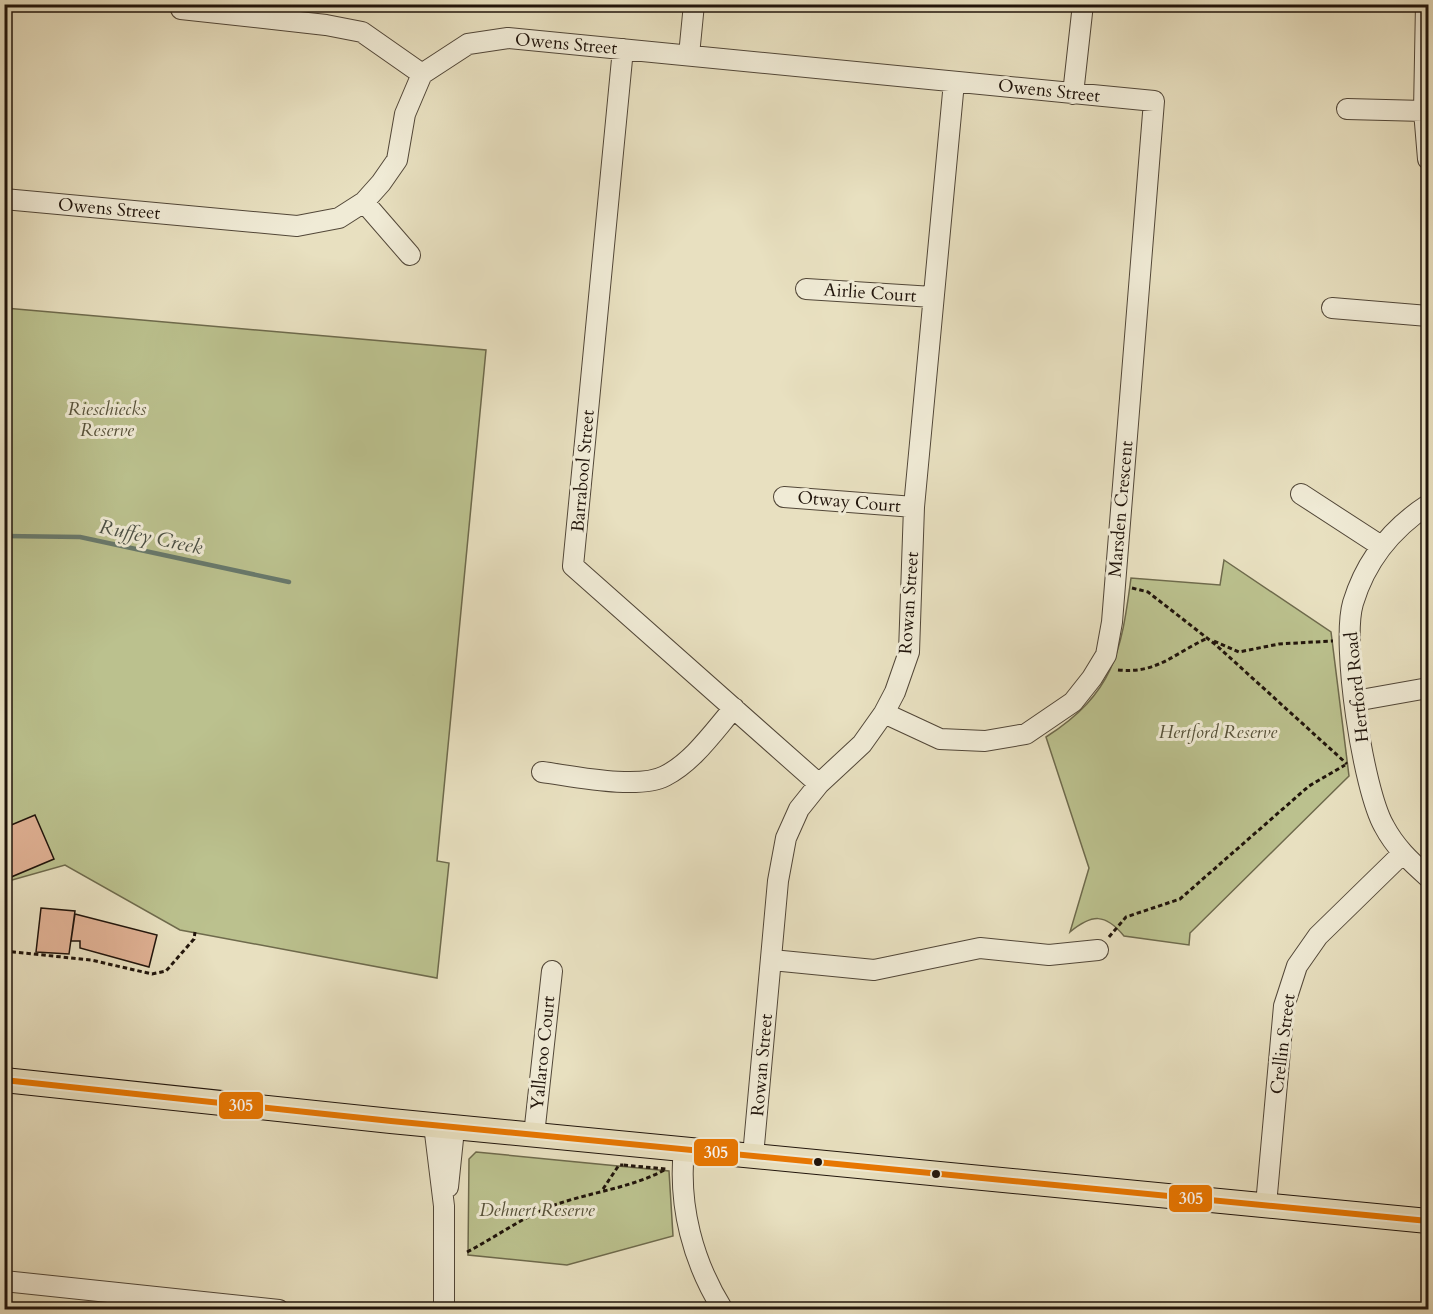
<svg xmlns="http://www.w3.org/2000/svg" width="1433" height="1314" viewBox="0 0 1433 1314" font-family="Cardo,serif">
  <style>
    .green { fill: #bbc18e; stroke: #6e6a4c; stroke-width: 1.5 }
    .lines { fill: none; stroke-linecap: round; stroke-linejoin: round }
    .stream { stroke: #68796c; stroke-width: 4.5 }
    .building { fill: #e0b194; stroke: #20140b; stroke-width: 1.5 }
    .minor-casing { stroke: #524738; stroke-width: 22 }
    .major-casing { stroke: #20140b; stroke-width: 26 }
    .path { stroke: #20140b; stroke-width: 3; stroke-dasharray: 4.5 3; stroke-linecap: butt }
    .minor { stroke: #f0ebd6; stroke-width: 20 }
    .major { stroke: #e8e0c0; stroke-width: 24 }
    .bus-1-casing { stroke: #f0ebd6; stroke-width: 10 }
    .bus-1 { stroke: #e97701; stroke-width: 6 }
    .bus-dot { fill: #20140b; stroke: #f0ebd6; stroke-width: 2 }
    .labels { text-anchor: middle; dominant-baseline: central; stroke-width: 6; stroke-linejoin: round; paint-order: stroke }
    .street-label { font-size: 18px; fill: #20140b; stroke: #f0ebd6 }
    .park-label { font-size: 18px; font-style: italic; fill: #565139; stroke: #f0ebd6 }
    .water-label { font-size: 20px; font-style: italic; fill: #4a4f44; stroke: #f0ebd6 }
    .line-badge { stroke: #f0ebd6; stroke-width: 2 }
    .badge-label { font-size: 16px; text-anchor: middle; font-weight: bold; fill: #fff }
  </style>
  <rect width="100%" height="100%" fill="#e8e0c0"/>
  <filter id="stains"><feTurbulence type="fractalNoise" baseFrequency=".00333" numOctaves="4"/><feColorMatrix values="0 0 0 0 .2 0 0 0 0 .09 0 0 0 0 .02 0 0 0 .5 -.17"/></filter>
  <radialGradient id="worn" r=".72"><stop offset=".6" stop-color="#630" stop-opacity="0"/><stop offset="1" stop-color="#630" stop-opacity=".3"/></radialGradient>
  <path class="green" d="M5,308L486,350L437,861L449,863L437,978L180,930L65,865L5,882Z
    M1224,560L1331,632L1349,776L1190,933L1189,945L1124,936C1105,913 1092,914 1070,932L1089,868L1046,737C1114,693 1121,653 1131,578L1220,585Z
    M476,1152L669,1171L673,1236L567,1265L468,1255L469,1159Z"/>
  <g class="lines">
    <path class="stream" d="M4,536L80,537L289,582"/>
  </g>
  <path class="building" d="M35,815L54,859L4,880V828Z
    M41,908L75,911L69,954L36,952Z
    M75,914L157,935L149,967L80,948V941H71Z"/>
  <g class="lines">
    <defs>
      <path id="minor" d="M1426,4L1424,111L1428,159
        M181,9L326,25L362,32L422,74
        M623,49L573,566L819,784
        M689,55L694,4
        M1073,94L1083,4
        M1347,109L1424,111
        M4,199L297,226L339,218L364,202L381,183L397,160L405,114L422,74L468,44L508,38L1154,101L1112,622L1106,655L1092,678L1073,702L1026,734L985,741L940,739L884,713
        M364,202L410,255
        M806,289L933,297
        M1332,308L1428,316
        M1301,494L1381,546
        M784,497L914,507
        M1428,505C1391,529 1366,560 1353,603C1341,644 1363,789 1384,826C1395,847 1410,861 1428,877
        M1355,701L1428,688
        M542,772C573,776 638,790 665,776C693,762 714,731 734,708
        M772,960L874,970L980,948L1049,955L1098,950
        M434,1125L444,1206V1310
        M534,1135L552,971
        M684,1149C678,1206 693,1262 723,1310
        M753,1156L778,881L786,838L799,809L819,784L862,744L884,713L895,692L909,652L914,507L954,82
        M448,1187L453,1139L451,1127
        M1266,1205L1284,1006L1297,966L1318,936L1402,854
        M4,1281L279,1310"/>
      <path id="major" d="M4,1080L391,1121L1428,1221"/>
    </defs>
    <use href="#minor" class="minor-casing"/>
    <use href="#major" class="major-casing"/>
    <path class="path" d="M1132,588L1148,592L1216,645L1347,764
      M1214,641L1239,652L1279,644L1333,641
      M1118,670C1158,674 1174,653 1208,638
      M1109,937L1126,917L1180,899L1309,786L1345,765
      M4,951L91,960L152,974L166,971L194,939L195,932
      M603,1189L619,1165H623
      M467,1252C496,1237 521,1218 552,1206C589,1192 633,1188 666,1169L623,1165"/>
    <use href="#minor" class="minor"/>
    <use href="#major" class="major"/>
    <defs>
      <path id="bus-1" d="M4,1080L391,1121L1428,1221"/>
    </defs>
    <use href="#bus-1" class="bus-1-casing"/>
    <use href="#bus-1" class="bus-1"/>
  </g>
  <g class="bus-dot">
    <circle cx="818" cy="1162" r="5"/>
    <circle cx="936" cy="1174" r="5"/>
  </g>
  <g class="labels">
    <g class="street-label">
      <text transform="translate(566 44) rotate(5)">Owens Street</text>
      <text transform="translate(1049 91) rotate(6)">Owens Street</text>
      <text transform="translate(109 209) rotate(5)">Owens Street</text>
      <text transform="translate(870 293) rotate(4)">Airlie Court</text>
      <text transform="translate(583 471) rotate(-85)">Barrabool Street</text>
      <text transform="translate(849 502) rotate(5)">Otway Court</text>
      <text transform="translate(1121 509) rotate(-85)">Marsden Crescent</text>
      <text transform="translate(909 603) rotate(-86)">Rowan Street</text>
      <text transform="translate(1357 687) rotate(-96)">Hertford Road</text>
      <text transform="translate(1283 1044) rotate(-83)">Crellin Street</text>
      <text transform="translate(543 1053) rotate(-84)">Yallaroo Court</text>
      <text transform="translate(762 1065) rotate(-85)">Rowan Street</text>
    </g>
    <g class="park-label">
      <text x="107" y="409">Rieschiecks<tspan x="107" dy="21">Reserve</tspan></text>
      <text x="1218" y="732">Hertford Reserve</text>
      <text x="537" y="1210">Dehnert Reserve</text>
    </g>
    <g class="water-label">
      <text transform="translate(151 537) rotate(12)">Ruffey Creek</text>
    </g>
  </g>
  <g class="line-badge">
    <rect x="218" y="1091" width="46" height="29" rx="6" fill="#e97701"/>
    <rect x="693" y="1138" width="46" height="29" rx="6" fill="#e97701"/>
    <rect x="1168" y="1184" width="45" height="29" rx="6" fill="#e97701"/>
  </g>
  <g class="badge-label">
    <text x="241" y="1111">305</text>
    <text x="716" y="1158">305</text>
    <text x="1191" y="1204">305</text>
  </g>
  <rect width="1433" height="1314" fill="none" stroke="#e8e0c0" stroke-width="24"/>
  <rect x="6" y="6" width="1421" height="1302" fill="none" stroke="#20140b" stroke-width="3"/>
  <rect x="12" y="12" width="1409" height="1290" fill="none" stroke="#20140b" stroke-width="1.5"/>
  <rect width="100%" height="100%" filter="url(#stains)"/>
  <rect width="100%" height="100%" fill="url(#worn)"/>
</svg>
